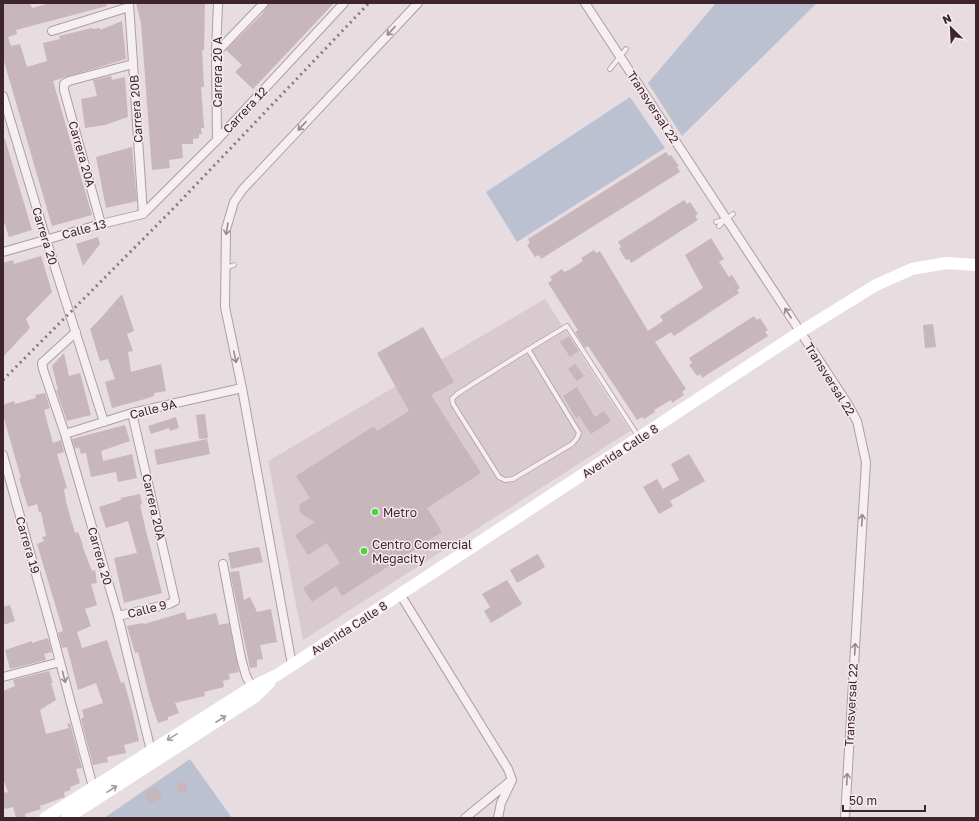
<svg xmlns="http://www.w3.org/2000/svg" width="979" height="821" viewBox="0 0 979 821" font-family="'Golos Text',sans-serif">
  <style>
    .built { fill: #d9cacf }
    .green { fill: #bcc1d1 }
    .building { fill: #c7b6bc }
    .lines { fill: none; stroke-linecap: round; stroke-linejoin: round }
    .lane-casing { stroke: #ae9ea3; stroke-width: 5.5 }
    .street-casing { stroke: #ae9ea3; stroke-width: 10 }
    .lane { stroke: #f5eff1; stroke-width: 4 }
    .street { stroke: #f5eff1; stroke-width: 8 }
    .secondary { stroke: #fff; stroke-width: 12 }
    .rail { stroke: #91757e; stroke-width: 3; stroke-dasharray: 2 4; stroke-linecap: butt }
    .oneway { stroke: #9a8a8f }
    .oneway2 { stroke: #a89da0 }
    .poi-dot { fill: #4ad538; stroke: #f5ebef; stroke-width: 1.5 }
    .labels { text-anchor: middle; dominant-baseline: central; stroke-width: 3; stroke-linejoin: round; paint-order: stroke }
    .street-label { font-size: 12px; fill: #3e252d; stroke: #f5ebef }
    .poi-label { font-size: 12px; fill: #3e252d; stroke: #f5ebef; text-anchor: start }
  </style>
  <rect width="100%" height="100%" fill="#e7dce0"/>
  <path class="built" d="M545,299L630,431L303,640L268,461Z"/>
  <path class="green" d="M716,3H817L682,136L648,83Z
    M630,97L665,148L517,242L486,192Z
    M190,759L232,818H104Z"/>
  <path class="building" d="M3,3H30L32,8L50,3H106L107,6L16,30L17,34L8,37L11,46L20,44L27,67L47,61L43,43L60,39L59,36L92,28L93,29L100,28V30L122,21L126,59L53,81L92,215L52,226L3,58Z
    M136,3H205L204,50H202L204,87H201L204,128H201L202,134H199V138L193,139V144H182L183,158L169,160L170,168L152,170L141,23Z
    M269,3H334L253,89L235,72L242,65L226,50L262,14Z
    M111,76L112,80L125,77L128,117L105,125L85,128L81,99L97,96L93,80Z
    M3,139H5L32,230L9,237L3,219Z
    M132,147L137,201L106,208L96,157Z
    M666,152L669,156L671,155L679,166L677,167L680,172L541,259L539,255L535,257L527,245L530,243L528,239Z
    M684,200L687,204L690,202L698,214L695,216L698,220L631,263L629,259L626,260L619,249L621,247L618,242Z
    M98,237L100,244L83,266L76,244Z
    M711,238L724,259L719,262L729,277L732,275L740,288L737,290L739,293L674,336L671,332L655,342L686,389L682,392L684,395L672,403L671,400L654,410L655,412L644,419L642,417L637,420L588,346L585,348L575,332L578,330L548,283L552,280L550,277L562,269L564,272L569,270L583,261L581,258L594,250L596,253L600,251L648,331L663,321L660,316L703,288L685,255Z
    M41,256L52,292L26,319L30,328L3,357V263L13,260L14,264Z
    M122,294L134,331L127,334L133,351L128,352L131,372L161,364L166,391L154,393V396L145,399L112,408L105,382L115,379L108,359L100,361L90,329L100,319Z
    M754,316L757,320L760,318L768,330L765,332L768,336L702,378L700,374L697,376L689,365L692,363L689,358Z
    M933,324L936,347L925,348L923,325Z
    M423,327L454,382L431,395L481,473L427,508L442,532L342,596L336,586L312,602L303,588L340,563L327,543L308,555L295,535L315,522L301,514L299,510L300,504L310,498L296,476L374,426L377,431L409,411L377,353Z
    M569,336L579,351L570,357L560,342Z
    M64,353L69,376L80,373L91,415L67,421L56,390H58L52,366Z
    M575,364L584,376L577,381L568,369Z
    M577,387L595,417L604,411L611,421L591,434L579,416L576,418L563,396Z
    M45,393L50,408L44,410L53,443L61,440L64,452L57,454L67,488L64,489L66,502L75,533L78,532L83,545H82L92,571L95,570L97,583L91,584L97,605L85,609L91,626L77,632L82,648L107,640L121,683L124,682L132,710L139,741L124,745L126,753L107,757L108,762L93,765L81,719L84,717L82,710L103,703L96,683L78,690L67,647L62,648L58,633L63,631L37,544L44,541L42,537L46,536L41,512H39L37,504L28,507L19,478H21L3,415V405L14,401L15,404L36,398L35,395Z
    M205,414L208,438L199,439L196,415Z
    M176,417L179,428L170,431L169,428L151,434L148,426Z
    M125,425L130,441L101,451L103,461L132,454L137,478L118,482L116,472L91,477L86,453L81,454L79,447L75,449L72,439Z
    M207,439L210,454L157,465L154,450Z
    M689,454L705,481L670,501L673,506L659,514L643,487L657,479L663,489L679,480L671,464Z
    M140,494L142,504L140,505L146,531L162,593L124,603L114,558L137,553L128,521L106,528L99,507L121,500V498Z
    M259,547L263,562L231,569L228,553Z
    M538,554L545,567L517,583L510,570Z
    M239,571L244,600L250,597L257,612L271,609L277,642L260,645L263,659L257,660V667L250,668L230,572Z
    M507,580L522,604L491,623L484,611L490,607L482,594Z
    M10,605L15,621L3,625V607Z
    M185,612L187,620L216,613L219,625L229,623L239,672L229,674L230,679L223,681L224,687L204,692L205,696L175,703L179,713L168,717V720L158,723L150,699L138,652L135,653L127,626L143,623L144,624Z
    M48,638L52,652L44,654L46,660L10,669L5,650L32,641V643Z
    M49,671L53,683H51L56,700L40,710L46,734L69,728L67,724L70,723L82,768L76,769L80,783L70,787L71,790L64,792L65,797L62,798L40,806L41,809L25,814L26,818H16L13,807L5,809L3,803V793L8,792L3,778V691L15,686L13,680Z
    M176.5 787a5.5 5.5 0 1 1 11 0a5.5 5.5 0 1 1-11 0Z
    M157,786L163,797L150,804L144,793Z"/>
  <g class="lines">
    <defs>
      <path id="lane" d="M610,69L626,49
        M726,219L733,214
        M716,222L726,219L719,226
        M226,268L234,265
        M528,349L579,433L577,438L572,444L513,479L505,480L499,477L453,404L452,399L457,394C493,371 530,348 567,326L638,436"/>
      <path id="street" d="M129,3L143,214
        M585,3L847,403L857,421L866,462L845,818
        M52,31L129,7
        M216,53L264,3
        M3,96L46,239L104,422
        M217,140L216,53L218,3
        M143,214L217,140L344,3
        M101,224L64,90V84L69,81L133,64
        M3,252L101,224L143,214
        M76,332L42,363L43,369L65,434L118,616L151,751
        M65,434L132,413L242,388
        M3,455L53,635
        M223,564L241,658L246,676L252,687
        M400,594L508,769L512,780L501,803L498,818
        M118,616L169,604L175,601L132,413
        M54,639L94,791
        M292,665L242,388L225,307L226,229L234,202L243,189L418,3
        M3,677L60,662
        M465,818L509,782"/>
    </defs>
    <use href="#lane" class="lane-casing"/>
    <use href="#street" class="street-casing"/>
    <use href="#lane" class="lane"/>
    <use href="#street" class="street"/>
    <path class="secondary" d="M45,818L252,687L277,675L800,332L876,285L912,269L946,263L976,265
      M67,818L256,696L270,682"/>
    <path class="rail" d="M3,380L168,214L369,3"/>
  </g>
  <defs><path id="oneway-shaft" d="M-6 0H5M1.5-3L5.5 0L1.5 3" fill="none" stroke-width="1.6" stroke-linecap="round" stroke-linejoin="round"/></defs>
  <g class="oneway">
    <use href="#oneway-shaft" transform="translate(391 31) rotate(133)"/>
    <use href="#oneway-shaft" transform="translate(302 126) rotate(133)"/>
    <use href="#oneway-shaft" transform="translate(227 229) rotate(99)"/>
    <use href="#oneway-shaft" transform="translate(788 313) rotate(-123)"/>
    <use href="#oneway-shaft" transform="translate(235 357) rotate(78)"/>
    <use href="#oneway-shaft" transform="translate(862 520) rotate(-87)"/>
    <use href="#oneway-shaft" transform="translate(855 649) rotate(-87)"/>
    <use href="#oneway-shaft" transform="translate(64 677) rotate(75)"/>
    <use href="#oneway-shaft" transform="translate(847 779) rotate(-87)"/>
  </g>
  <g class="oneway2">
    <use href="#oneway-shaft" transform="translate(221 719) rotate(-33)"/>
    <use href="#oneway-shaft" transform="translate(172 737) rotate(148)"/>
    <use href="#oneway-shaft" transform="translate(112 789) rotate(-33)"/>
  </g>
  <g class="poi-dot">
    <circle cx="375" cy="512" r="4"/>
    <circle cx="364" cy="551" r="4"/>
  </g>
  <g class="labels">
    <g class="street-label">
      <text transform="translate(217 72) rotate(-90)">Carrera 20 A</text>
      <text transform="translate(653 107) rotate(57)">Transversal 22</text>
      <text transform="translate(136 109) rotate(-94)">Carrera 20B</text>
      <text transform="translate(245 110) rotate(-47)">Carrera 12</text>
      <text transform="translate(82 154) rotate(74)">Carrera 20A</text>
      <text transform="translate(84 229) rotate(-15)">Calle 13</text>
      <text transform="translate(45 236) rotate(73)">Carrera 20</text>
      <text transform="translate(830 379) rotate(58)">Transversal 22</text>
      <text transform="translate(153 409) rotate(-14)">Calle 9A</text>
      <text transform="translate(620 451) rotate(-33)">Avenida Calle 8</text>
      <text transform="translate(154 507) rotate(77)">Carrera 20A</text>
      <text transform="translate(28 545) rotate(74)">Carrera 19</text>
      <text transform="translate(100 556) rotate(74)">Carrera 20</text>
      <text transform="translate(147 609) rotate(-14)">Calle 9</text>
      <text transform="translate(349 628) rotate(-33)">Avenida Calle 8</text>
      <text transform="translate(851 705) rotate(-87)">Transversal 22</text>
    </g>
    <g class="poi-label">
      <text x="383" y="512">Metro</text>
      <text x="372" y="544">Centro Comercial<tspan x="372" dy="14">Megacity</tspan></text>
    </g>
  </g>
  <rect width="979" height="821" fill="none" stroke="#3e252d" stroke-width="8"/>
  <g transform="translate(951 28) rotate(336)" stroke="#f5ebef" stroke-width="3" paint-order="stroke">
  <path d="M0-3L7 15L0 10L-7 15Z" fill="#3e252d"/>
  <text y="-6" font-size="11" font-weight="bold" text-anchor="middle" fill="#3e252d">N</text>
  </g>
  <path d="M843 805v6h82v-6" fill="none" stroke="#3e252d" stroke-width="2"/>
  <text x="849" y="805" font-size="12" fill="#3e252d" stroke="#f5ebef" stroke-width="3" paint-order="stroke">50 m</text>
</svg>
